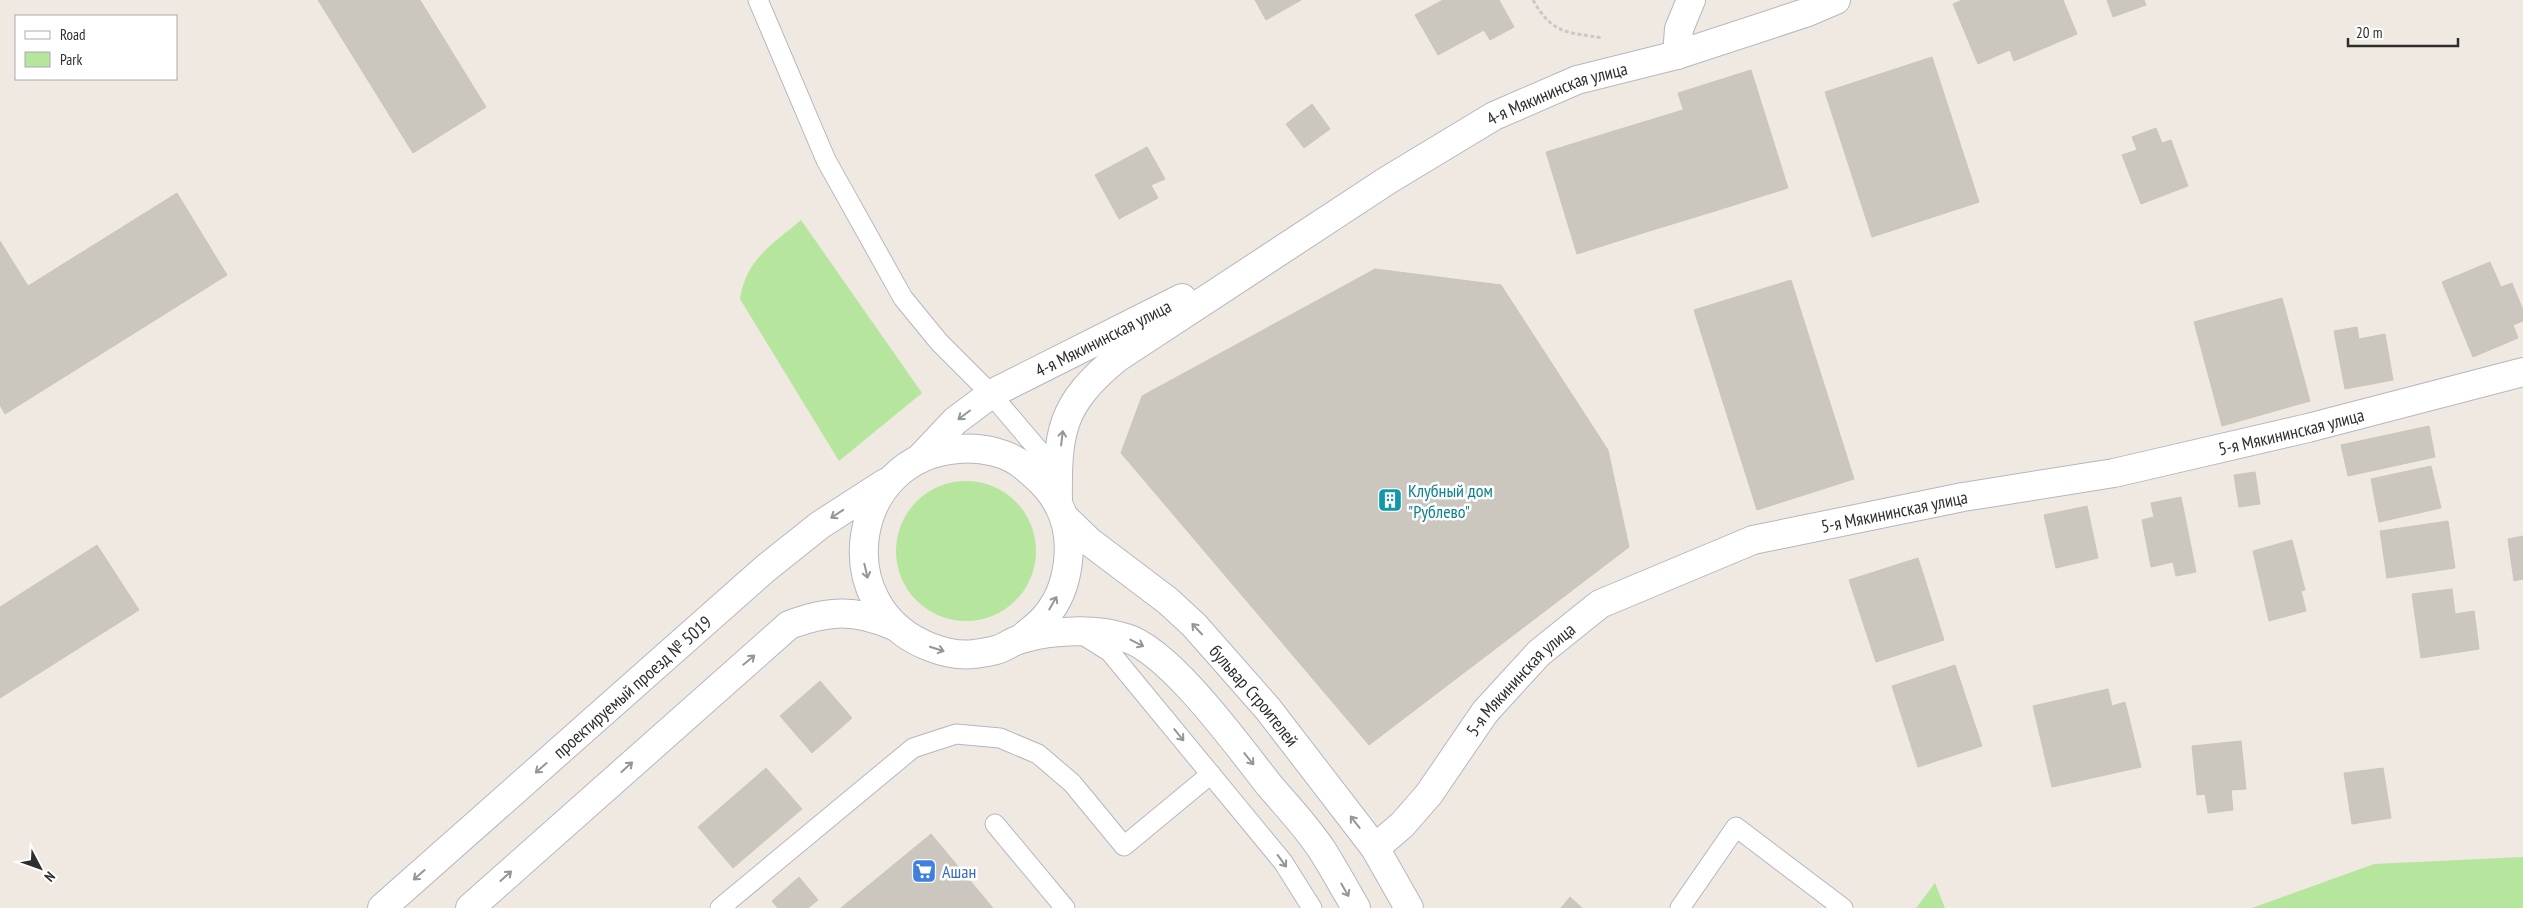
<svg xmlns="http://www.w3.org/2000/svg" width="2523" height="908" viewBox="0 0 2523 908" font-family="'PT Sans Narrow',sans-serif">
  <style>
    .green { fill: #b6e59e }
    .building { fill: #cbc7bf; stroke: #cbc5ba }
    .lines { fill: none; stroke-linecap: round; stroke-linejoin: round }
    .lane-casing { stroke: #b4b7c1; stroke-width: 21 }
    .street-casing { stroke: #b4b7c1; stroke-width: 30 }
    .secondary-casing { stroke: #b4b7c1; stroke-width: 30 }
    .path { stroke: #c9c9c9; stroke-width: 3; stroke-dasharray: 4 2.5; stroke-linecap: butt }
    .lane { stroke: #fff; stroke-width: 19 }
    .street { stroke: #fff; stroke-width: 28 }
    .secondary { stroke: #fff; stroke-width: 28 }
    .oneway { stroke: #969696 }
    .labels { text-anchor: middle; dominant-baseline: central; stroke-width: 5; stroke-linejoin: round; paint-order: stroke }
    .street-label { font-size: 18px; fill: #2e2e2e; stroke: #fff }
    .culture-label { font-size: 18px; fill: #0d838f; stroke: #fff; text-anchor: start }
    .shop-label { font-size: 18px; fill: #366cbe; stroke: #fff; text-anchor: start }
  </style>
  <rect width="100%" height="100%" fill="#efe9e1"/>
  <path class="green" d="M801,220L922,393L839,461L740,299C746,259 772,245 801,220Z
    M896 551a70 70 0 1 1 140 0a70 70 0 1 1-140 0Z
    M2523,857V908H2252L2374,864Z
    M1935,883L1945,908H1916Z"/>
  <path class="building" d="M318,0H420L486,107L413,153Z
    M1255,0H1301L1266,20Z
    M1443,0H1499L1514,27L1490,40L1484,30L1438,55L1415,15Z
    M1962,0H2063L2077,34L2014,61L2010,50L1978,64L1953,4Z
    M2107,0H2144L2146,5L2113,17Z
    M1932,57L1979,202L1872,237L1825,92Z
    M1751,70L1788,188L1715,211L1678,93Z
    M1312,104L1330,129L1304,148L1286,124Z
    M1683,110L1715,211L1646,232L1614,131Z
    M2156,128L2162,143L2171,140L2188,186L2141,204L2122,155L2137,150L2132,137Z
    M1614,131L1646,232L1577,254L1546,152Z
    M1147,147L1165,179L1151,185L1158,198L1119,219L1095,175Z
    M177,193L227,275L5,414L0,405V241L28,286Z
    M2490,262L2501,287L2512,283L2523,310V321L2513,325L2518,338L2473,357L2442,282Z
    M1375,269L1501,285L1608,450L1629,547L1369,745L1121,453L1142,396Z
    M1791,280L1854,479L1757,510L1694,310Z
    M1396,294L1451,299L1501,321L1536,351L1572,404L1585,457L1581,516L1488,487L1487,466L1482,445L1473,426L1458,410L1441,398L1421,390L1400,387L1379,390L1359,397L1341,409L1327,425L1317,444L1311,464V486L1316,507L1326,526L1340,542L1357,554L1377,562L1398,565L1419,563L1432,656L1355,650L1302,625L1259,585L1232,533L1223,476L1231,421L1255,371L1293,331L1342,305Z
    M2282,298L2310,401L2222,426L2194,322Z
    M2357,327L2359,339L2385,334L2393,380L2345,389L2334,331Z
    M2429,426L2435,457L2348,476L2341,445Z
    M2431,466L2441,508L2379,522L2371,479Z
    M2255,472L2260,504L2239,507L2234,475Z
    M2181,497L2196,572L2176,576L2173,562L2151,567L2142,520L2154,517L2151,503Z
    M2087,506L2098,558L2056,568L2044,515Z
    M2448,521L2455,568L2387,578L2380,531Z
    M2523,536V579L2514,581L2508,539Z
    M2292,540L2305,590L2301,591L2306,611L2269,621L2253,551Z
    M97,545L139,610L0,698V607Z
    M1918,558L1944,640L1876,662L1849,580Z
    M2452,589L2455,614L2474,611L2479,649L2421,658L2412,594Z
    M1955,665L1982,746L1918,767L1892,686Z
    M820,681L852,718L812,753L780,716Z
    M2108,689L2112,706L2125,702L2141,767L2052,787L2033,706Z
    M2241,741L2246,789L2231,790L2233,810L2208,813L2205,794L2197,795L2192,746Z
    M766,768L802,809L733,868L698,827Z
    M2383,768L2391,818L2352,824L2344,773Z
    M931,834L993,908H841Z
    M799,877L818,900L808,908H778L772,901Z
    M1570,897L1582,908H1561Z"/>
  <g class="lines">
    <defs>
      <path id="lane" d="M758,0L826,160L903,298L939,342L991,394L1058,473
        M1083,635L1110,652L1283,862L1312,908
        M995,824L1065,908
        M720,908L913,748L956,734L1000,738L1038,754L1072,783L1124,846L1211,774
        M1680,908L1736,827L1843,908"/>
      <g id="street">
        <path d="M1677,55L1679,29L1691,0"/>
        <path id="s1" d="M1375,848L1402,825L1429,794L1485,712L1539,653L1600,604L1753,540L1963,497L2114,473L2308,428L2523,372"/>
      </g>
      <g id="secondary">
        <path id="s2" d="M920,458L955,421L991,394L1182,298"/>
        <path id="s3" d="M1058,504C1057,432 1060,405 1117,358L1388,180L1494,116L1577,80L1677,55L1808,12L1836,0"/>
        <path id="s4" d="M1064,517L1090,542L1168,601L1194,625L1268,709L1375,848L1409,908"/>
        <path d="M1021,639C1029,631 1039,625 1046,616C1070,588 1076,539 1059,506C1051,490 1039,479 1026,468C1008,452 981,447 958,449C849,457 828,608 930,647C943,652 960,656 974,654C981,653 989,652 996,650C1005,648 1012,641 1021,639C1052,630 1096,628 1126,638C1170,651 1239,747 1269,785C1287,806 1307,827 1322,850C1334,869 1345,889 1356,908"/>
        <path id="s5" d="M382,908L766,568L820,525L885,483"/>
        <path d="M470,908L789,625C829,610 855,609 894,626"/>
      </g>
    </defs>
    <use href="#lane" class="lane-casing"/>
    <use href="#street" class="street-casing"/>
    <use href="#secondary" class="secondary-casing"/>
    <path class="path" d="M1533,0C1553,35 1567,32 1603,38"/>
    <use href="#lane" class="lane"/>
    <use href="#street" class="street"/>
    <use href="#secondary" class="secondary"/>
  </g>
  <defs><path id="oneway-shaft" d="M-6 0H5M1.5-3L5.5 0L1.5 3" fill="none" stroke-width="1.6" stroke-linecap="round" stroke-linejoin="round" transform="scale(1.25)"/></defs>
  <g class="oneway">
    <use href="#oneway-shaft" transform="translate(964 415) rotate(143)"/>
    <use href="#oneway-shaft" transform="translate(1062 438) rotate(-83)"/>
    <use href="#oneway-shaft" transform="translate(837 514) rotate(147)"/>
    <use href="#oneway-shaft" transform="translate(866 571) rotate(77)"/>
    <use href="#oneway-shaft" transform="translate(1053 603) rotate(-60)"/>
    <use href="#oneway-shaft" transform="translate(1197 629) rotate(-133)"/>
    <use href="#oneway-shaft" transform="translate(1137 643) rotate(27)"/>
    <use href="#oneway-shaft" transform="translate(937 649) rotate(18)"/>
    <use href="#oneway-shaft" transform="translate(749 660) rotate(-40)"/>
    <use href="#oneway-shaft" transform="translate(1179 735) rotate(51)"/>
    <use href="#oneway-shaft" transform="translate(1249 759) rotate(51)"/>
    <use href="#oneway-shaft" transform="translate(627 767) rotate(-42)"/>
    <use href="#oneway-shaft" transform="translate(541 768) rotate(139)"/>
    <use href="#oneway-shaft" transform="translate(1355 822) rotate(-128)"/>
    <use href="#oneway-shaft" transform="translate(1282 861) rotate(54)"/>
    <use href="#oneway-shaft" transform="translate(419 875) rotate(139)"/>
    <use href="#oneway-shaft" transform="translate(506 876) rotate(-42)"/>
    <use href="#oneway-shaft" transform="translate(1345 890) rotate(60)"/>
  </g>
  <defs>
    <symbol id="building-square" viewBox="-11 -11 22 22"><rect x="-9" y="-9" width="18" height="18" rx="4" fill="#0f9aa8" stroke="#fff"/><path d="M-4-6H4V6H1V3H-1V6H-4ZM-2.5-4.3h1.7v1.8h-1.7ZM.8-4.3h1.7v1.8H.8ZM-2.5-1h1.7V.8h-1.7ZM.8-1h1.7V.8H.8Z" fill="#fff"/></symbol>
    <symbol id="supermarket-square" viewBox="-11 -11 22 22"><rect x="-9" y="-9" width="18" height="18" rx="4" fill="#3f7fe0" stroke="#fff"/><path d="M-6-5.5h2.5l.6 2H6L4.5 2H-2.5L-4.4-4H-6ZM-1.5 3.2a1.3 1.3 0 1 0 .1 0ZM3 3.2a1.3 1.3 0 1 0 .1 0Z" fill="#fff"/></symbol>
  </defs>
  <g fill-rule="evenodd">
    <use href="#building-square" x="1376" y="486" width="28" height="28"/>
    <use href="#supermarket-square" x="910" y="857" width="28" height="28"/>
  </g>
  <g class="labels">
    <g class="street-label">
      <text stroke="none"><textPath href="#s3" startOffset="681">4-я Мякининская улица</textPath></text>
      <text stroke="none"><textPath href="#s2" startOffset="221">4-я Мякининская улица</textPath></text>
      <text stroke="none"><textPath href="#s1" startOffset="1049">5-я Мякининская улица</textPath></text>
      <text stroke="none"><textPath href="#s1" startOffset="644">5-я Мякининская улица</textPath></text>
      <text stroke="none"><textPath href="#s1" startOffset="224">5-я Мякининская улица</textPath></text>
      <text stroke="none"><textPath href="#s5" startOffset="334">проектируемый проезд № 5019</textPath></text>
      <text stroke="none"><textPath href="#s4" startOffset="262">бульвар Строителей</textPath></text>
    </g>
    <g class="culture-label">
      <text x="1408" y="490">Клубный дом<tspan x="1408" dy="21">"Рублево"</tspan></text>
    </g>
    <g class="shop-label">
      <text x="942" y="871">Ашан</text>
    </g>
  </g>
  <rect x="15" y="15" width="162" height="65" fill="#ffffff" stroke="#ababab"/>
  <rect x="25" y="31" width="25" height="8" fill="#ffffff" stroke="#ababab"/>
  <text x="60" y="40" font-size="15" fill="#2e2e2e">Road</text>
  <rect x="25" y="52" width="25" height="15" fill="#b6e59e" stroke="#ababab"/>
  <text x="60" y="65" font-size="15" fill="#2e2e2e">Park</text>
  <g transform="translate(40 868) rotate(131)" stroke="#ffffff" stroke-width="4" paint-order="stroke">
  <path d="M0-4L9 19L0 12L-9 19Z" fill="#2e2e2e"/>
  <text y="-8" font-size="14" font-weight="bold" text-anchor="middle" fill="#2e2e2e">N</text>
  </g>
  <path d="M2348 38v8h110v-8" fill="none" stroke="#2e2e2e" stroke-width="2.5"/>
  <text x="2356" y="38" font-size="15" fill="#2e2e2e" stroke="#ffffff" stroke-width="4" paint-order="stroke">20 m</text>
</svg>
